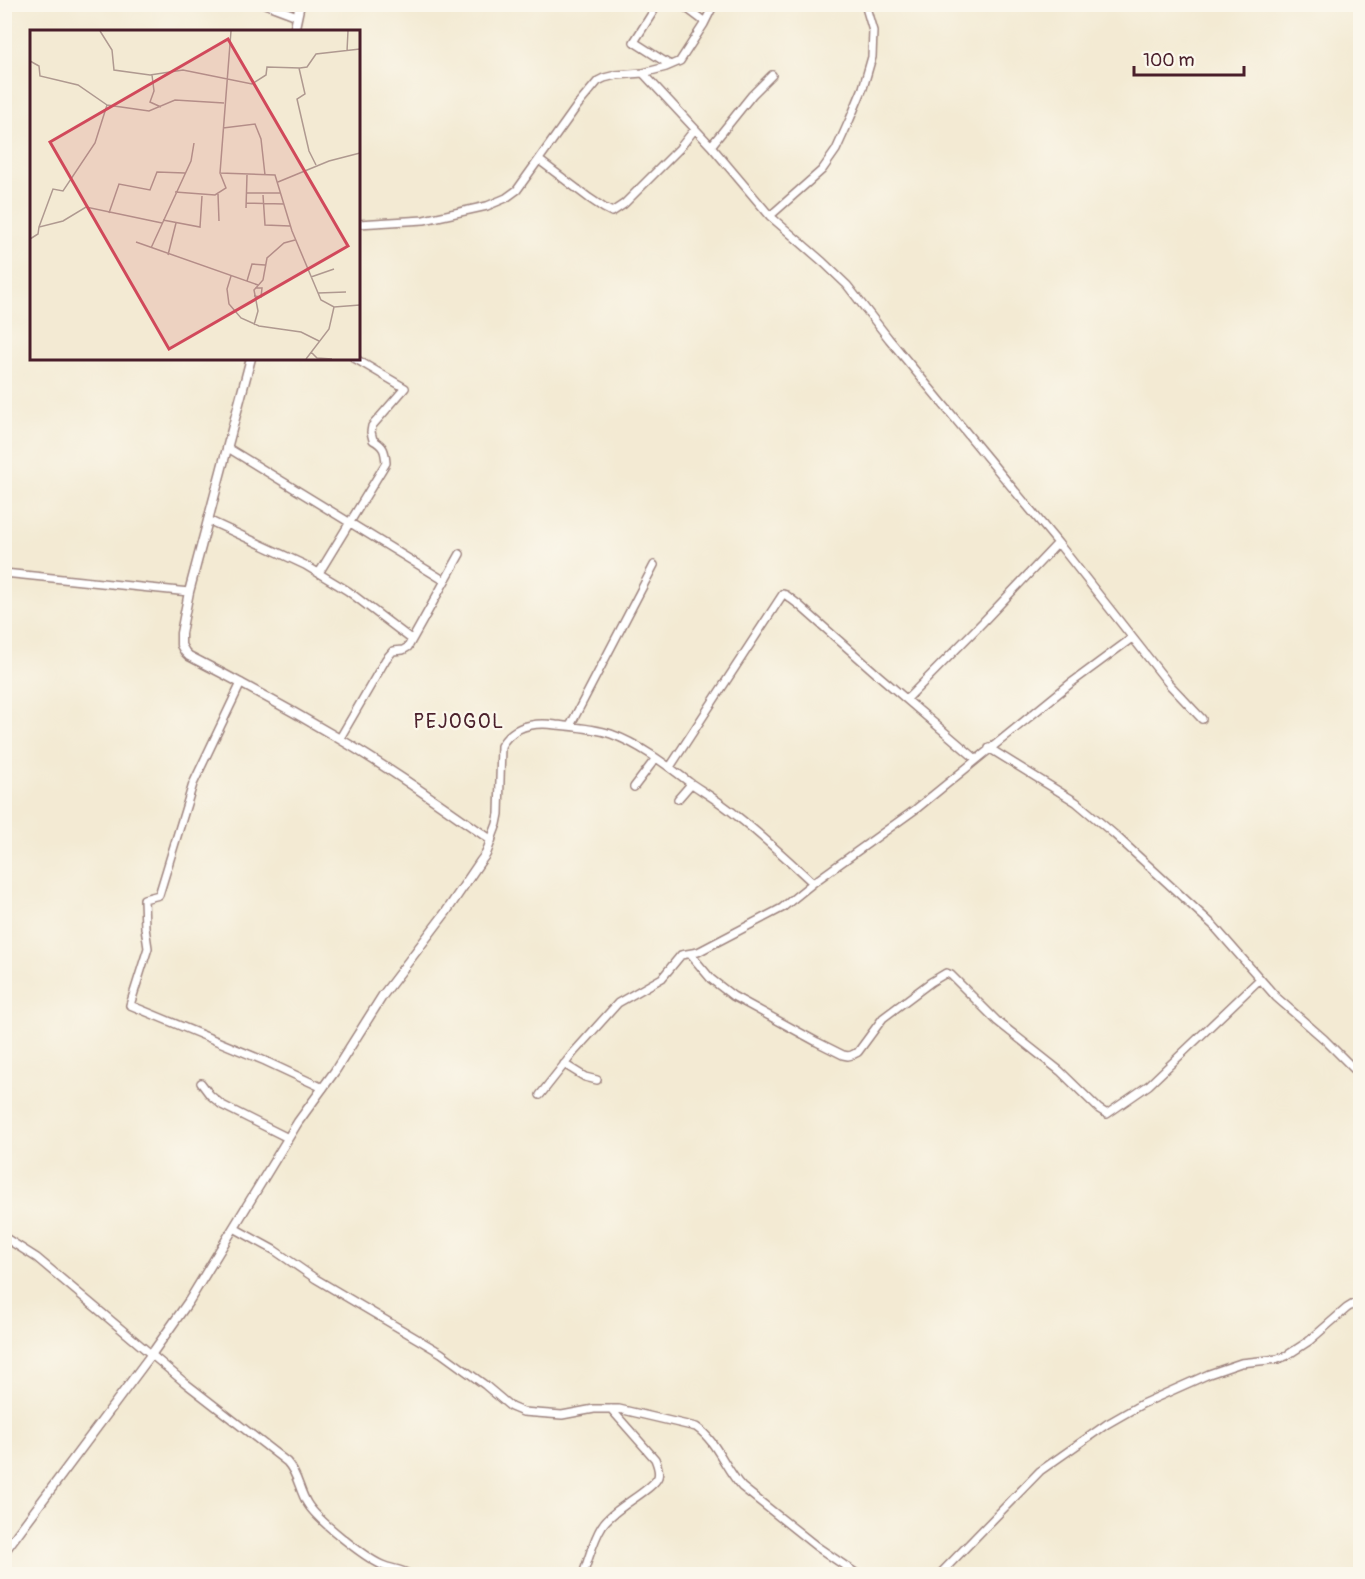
<svg xmlns="http://www.w3.org/2000/svg" width="1365" height="1579" viewBox="0 0 1365 1579" font-family="Pangolin,sans-serif">
  <style>
    .lines { fill: none; stroke-linecap: round; stroke-linejoin: round }
    .minor-casing { stroke: #9e847f; stroke-width: 10 }
    .tertiary-casing { stroke: #9e847f; stroke-width: 11 }
    .minor { stroke: #fff; stroke-width: 7 }
    .tertiary { stroke: #fff; stroke-width: 8 }
    .labels { text-anchor: middle; dominant-baseline: central; stroke-width: 4.5; stroke-linejoin: round; paint-order: stroke }
    .quarter-label { font-size: 20px; letter-spacing: 1.5px; fill: #4a1f2b; stroke: #fbf7ec }
    .inset-road { fill: none; stroke: #af9990; stroke-width: 1.5 }
    .view { fill: #d1495b; fill-opacity: 0.15; stroke: #d1495b; stroke-width: 3 }
    .inset-edge { fill: none; stroke: #4a1f2b; stroke-width: 3 }
  </style>
  <rect width="100%" height="100%" fill="#fbf7ec"/>
  <filter id="ink" filterUnits="userSpaceOnUse"><feTurbulence type="fractalNoise" baseFrequency=".0167" numOctaves="2"/><feDisplacementMap in="SourceGraphic" scale="12" xChannelSelector="R" yChannelSelector="G"/><feConvolveMatrix kernelMatrix="1 2 1 2 8 2 1 2 1" color-interpolation-filters="sRGB"/></filter>
  <filter id="wash" filterUnits="userSpaceOnUse"><feTurbulence type="fractalNoise" baseFrequency=".008" numOctaves="4" result="noise"/><feDisplacementMap in="SourceGraphic" scale="24" xChannelSelector="R" yChannelSelector="G"/><feGaussianBlur stdDeviation="1.35" result="paint"/><feColorMatrix in="noise" values="0 0 0 0 0 0 0 0 0 0 0 0 0 0 0 0 0 1.4 0 .05"/><feComposite in="paint" operator="in"/></filter>
  <g filter="url(#wash)">
    <rect width="100%" height="100%" fill="#f3ead3"/>
  </g>
  <g filter="url(#ink)">
    <g class="lines">
      <defs>
        <path id="minor" d="M265,4L297,16
          M658,4L634,42L670,65
          M681,4L705,22
          M643,73L711,146L770,216L823,262L847,285L889,339L1058,543L1169,684L1202,719
          M711,146L752,95L772,75
          M539,160L589,198L604,208L612,212L624,204L679,149L695,129
          M770,216L822,170L836,150L850,119L863,88L872,57L873,31L865,4
          M358,224L424,220L487,206L506,198L517,190L577,106L598,81L604,78L616,75L643,73L666,67L680,61L704,24L714,4
          M228,448L445,581
          M208,520L305,565L348,591L411,639
          M4,573L189,592
          M319,573L386,463C385,451 384,446 373,440L371,432L372,426L405,388L354,358
          M241,683L193,784L159,895L144,899L145,928L148,948L130,1005L265,1061L323,1088
          M907,699L983,622L1058,543
          M570,726L654,565
          M340,738L386,659L393,651L403,650L408,647L460,554
          M989,748L1076,802L1114,834L1213,925L1276,997L1324,1039L1360,1075
          M670,767L783,594L786,595L799,605L878,675L976,759
          M634,787L656,758
          M678,799L691,784
          M491,840L497,824L499,814L501,746C513,725 534,722 556,725C575,727 593,728 611,734C639,744 664,763 689,782C705,793 722,803 737,816C764,837 788,860 813,883
          M690,954L711,979L733,996L817,1042L843,1055L848,1056L852,1055L858,1052L883,1018L931,982L946,973L951,975L997,1021L1060,1071L1099,1109L1107,1114L1149,1085L1260,979
          M564,1064L585,1077L597,1080
          M201,1083L210,1095L222,1105L288,1138
          M540,1095L574,1052L618,1003L662,978L681,955L698,952L782,908L813,883L916,809L1071,683L1132,638
          M234,1228L274,1250L316,1279L441,1353L485,1385L511,1407L523,1412L562,1415L594,1409H619L696,1427C717,1441 725,1469 742,1487L816,1546L857,1574
          M4,1237L37,1258L184,1382L287,1462C298,1474 299,1490 307,1503C317,1520 364,1557 382,1565C391,1569 400,1569 409,1574
          M583,1574C589,1559 593,1540 602,1526C612,1509 653,1490 658,1477C660,1471 657,1464 655,1459L611,1409
          M940,1574L1040,1471L1107,1424L1142,1404L1209,1374L1241,1363L1278,1359L1286,1356L1309,1341L1347,1308L1360,1300"/>
        <path id="tertiary" d="M294,32L300,4
          M4,1552L151,1355L189,1301L298,1122L335,1071L383,995L446,912L480,862L486,854L491,840C441,805 391,769 338,738C289,709 240,682 189,656L185,652L181,645V633L189,592L251,358"/>
      </defs>
      <use href="#minor" class="minor-casing"/>
      <use href="#tertiary" class="tertiary-casing"/>
      <use href="#minor" class="minor"/>
      <use href="#tertiary" class="tertiary"/>
    </g>
  </g>
  <g class="labels">
    <g class="quarter-label">
      <text x="459" y="721">PEJOGOL</text>
    </g>
  </g>
  <g transform="translate(30 30)">
    <rect width="330" height="330" fill="#f3ead3"/>
    <path class="inset-road" d="M70,1L82,20L84,40L120,45L153,40L222,54L236,45L237,37L270,38L277,37L286,24L330,19M201,1L190,143L245,145L262,201L291,270L304,277L330,275M317,21L318,1M0,31L9,36L10,46L48,55L77,75L65,113L33,161L23,159L9,197M269,38L275,64L267,69L279,121L286,135M122,45L124,61L120,72L131,77M77,75L119,81L145,70L194,73M193,98L225,94L231,109L235,145M248,152L299,131L330,123M145,162L185,165L196,158L190,143M216,163H251M188,164L189,191M233,165L235,195L260,196M216,173L254,174M216,178L217,145M79,183L89,154L120,160L127,142L155,143M133,190L170,197L172,166M0,209L8,204L9,197L33,191L56,177L132,193M106,212L228,255M121,218L161,131L164,113M138,225L146,193M201,246L197,259L199,274L211,288L229,296L271,302L289,311M281,247L304,239M217,251L222,234L235,235M288,263L316,262M224,266L231,267L232,258H225M224,295L228,281L224,260L233,250L237,228L254,213L265,210M281,322L287,328L302,329M276,329L299,299L304,277"/>
    <path class="view" d="M198,9L318,216L139,319L20,112Z"/>
    <rect width="330" height="330" class="inset-edge"/>
  </g>
  <rect width="1365" height="1579" fill="none" stroke="#fbf7ec" stroke-width="24"/>
  <path d="M1134 66v9h110v-9" fill="none" stroke="#4a1f2b" stroke-width="3"/>
  <text x="1143" y="66" font-size="18" fill="#4a1f2b" stroke="#fbf7ec" stroke-width="4.5" paint-order="stroke">100 m</text>
</svg>
